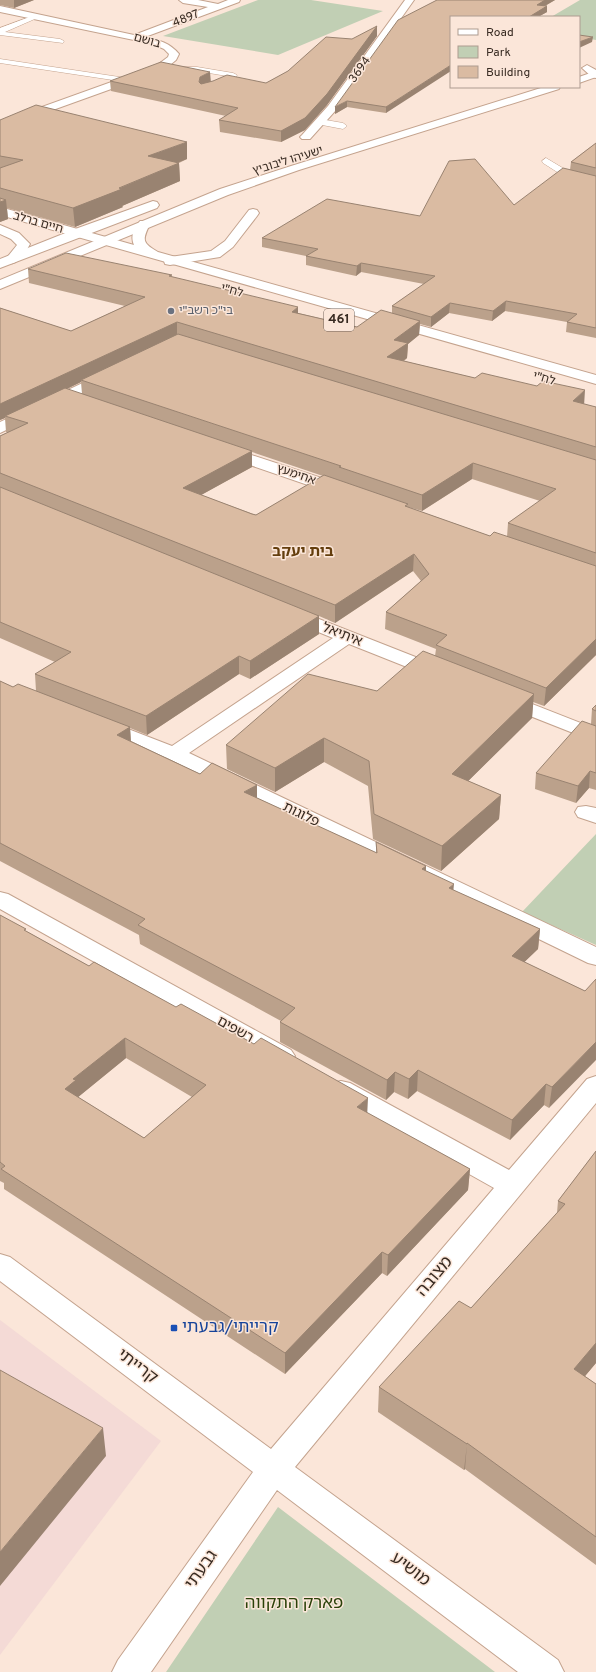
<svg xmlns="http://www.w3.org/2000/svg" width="596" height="1672" viewBox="0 0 596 1672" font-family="Overpass,'Noto Sans Hebrew',sans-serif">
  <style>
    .education { fill: #f4dad6 }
    .green { fill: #c1cfb4 }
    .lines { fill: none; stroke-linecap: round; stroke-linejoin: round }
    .lane-casing { stroke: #c4a38e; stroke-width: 1 }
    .street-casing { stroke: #c4a38e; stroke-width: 2 }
    .secondary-casing { stroke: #c4a38e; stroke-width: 2 }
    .primary-casing { stroke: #c4a38e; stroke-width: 2 }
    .lane { fill: #fff; fill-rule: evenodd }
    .street { fill: #fff; fill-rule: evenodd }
    .secondary { fill: #fff; fill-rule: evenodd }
    .primary { fill: #fff; fill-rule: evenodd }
    .wall { fill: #bba18b; fill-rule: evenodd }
    .shaded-wall { fill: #998371 }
    .building { fill: #dabba2; stroke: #998371; fill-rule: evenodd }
    .worship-dot { fill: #6b7280; stroke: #fbe6d9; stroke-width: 1.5 }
    .transit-dot { fill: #1a4fb4; stroke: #fbe6d9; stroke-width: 1.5 }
    .labels { text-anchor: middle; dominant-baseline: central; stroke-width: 3; stroke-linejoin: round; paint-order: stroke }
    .far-street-label { font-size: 12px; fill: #382b22; stroke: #fbe6d9 }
    .far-worship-label { font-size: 12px; fill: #5b616d; stroke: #fbe6d9; text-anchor: start }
    .shield { fill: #fbe6d9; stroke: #726359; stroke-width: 1 }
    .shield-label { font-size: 13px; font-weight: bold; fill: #382b22 }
    .street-label { font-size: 14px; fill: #382b22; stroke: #fbe6d9 }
    .far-district-label { font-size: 15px; font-weight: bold; fill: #643e0d; stroke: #fbe6d9 }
    .near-street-label { font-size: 17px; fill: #382b22; stroke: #fbe6d9 }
    .near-transit-label { font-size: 17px; fill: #164399; stroke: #fbe6d9; text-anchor: start }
    .near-park-label { font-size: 17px; fill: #2a4108; stroke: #fbe6d9 }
  </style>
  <rect width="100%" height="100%" fill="#fbe6d9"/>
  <path class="education" d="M0,1320L161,1441L0,1655Z"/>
  <path class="green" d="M258,0H311L383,11L278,55L163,36Z
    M580,0H596V40L579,37V17H551Z
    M596,834V945L522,912Z
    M278,1507L495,1672H166Z"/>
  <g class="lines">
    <defs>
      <path id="lane" d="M35,15L37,16V18L5,32L60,39L64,41L63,43L0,35V28Z
        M0,59L126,78L130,80L126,82L0,63Z
        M170,67H197L233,73L237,75L235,79L212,89L208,87L209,85L227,76L197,71H170Z
        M320,119L343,123L347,126L343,129L317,124L316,122L317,120Z
        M546,158L571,173L596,178V184L565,177L543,163L542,161Z"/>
      <path id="street" d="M179,0H198L218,4L228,0H240L239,2L145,37C159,40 170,43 179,54L176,60L164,70L0,129V122L156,66L168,57L169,54L164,49L153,44L0,12V6L134,35L208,7L183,3Z
        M405,0H414L336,110L310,139H302L300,137L302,135L328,106Z
        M587,65L596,70V78L592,77L582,68Z
        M253,209L257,210L259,213L257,216L233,247L220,257L170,265L165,264L164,261L165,258L170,257L211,251L225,241L249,210Z
        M108,371L113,372L115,375L113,378L0,433V422Z
        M224,446L349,487L351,491L349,495L343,496L337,495L218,454L216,451L218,448Z
        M291,608L446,669L449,673L446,677L439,679L432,677L349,644L189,753L596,947V965L588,963L167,758L96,730L93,726L96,722L103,720L110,722L172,746L333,638L284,618L282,614L284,610Z
        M504,693L596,729V742L497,703L494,699L497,695Z
        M586,806L596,808V823L578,817L575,812L578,807Z
        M0,892L8,894L291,1050L295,1056L291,1062L282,1065L273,1062L0,909Z
        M596,1076V1103L295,1467L558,1660L564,1672H518L277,1490L151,1672H112L118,1660L253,1472L0,1281V1254L10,1257L271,1449L494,1188L332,1097L328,1090L332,1083L341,1081L350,1083L509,1170L587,1079Z"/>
      <path id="secondary" d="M596,71V77L579,83V77Z
        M544,87H560L559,89L299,170L228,195L0,289V280L220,189L291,166Z
        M153,201L157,202L159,205L157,208L0,268V259L78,228Z"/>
      <path id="primary" d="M0,207L134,245C130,236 134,229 140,221H148L150,224C142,240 142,243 158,252L596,375V384L0,215Z
        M0,225L19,233L30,244C25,253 18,266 6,263L5,260L17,245L11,239L0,234Z"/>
    </defs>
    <use href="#lane" class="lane-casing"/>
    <use href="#street" class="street-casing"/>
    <use href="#secondary" class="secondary-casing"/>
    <use href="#primary" class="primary-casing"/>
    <use href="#lane" class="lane"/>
    <use href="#street" class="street"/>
    <use href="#secondary" class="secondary"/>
    <use href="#primary" class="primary"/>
  </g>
  <path class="wall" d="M0,0H34L14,8L0,5Z
    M437,0H555L545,6L547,12L538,17H451L386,113L347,107L335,114Z
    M377,36L327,105L305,130L281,142L220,132L219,120L226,116L111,91L110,81L211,82L266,83L352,39Z
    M0,120L187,159L179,163L180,181L122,206L123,207L75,227L7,208L8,219L0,222Z
    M596,143V338L566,332L567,322L505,311L492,321L449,313L431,327L420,324L419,335L408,344L407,358L404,361L596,407V655L544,706L533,702L532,718L468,781L501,795L499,819L441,871L373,839L368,786L324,762L275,792L227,769L226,745L377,691L435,656L436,649L385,629L386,612L421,581L413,571L335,623L319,616V634L250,679L239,674L147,735L130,728L131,741L200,774L257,798L376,853V842L426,866V871L453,890L540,929L538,949L524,962L585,991L549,1108L544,1105L510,1140L417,1091L408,1099L394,1092L386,1100L280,1042V1022L281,1021L140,944L139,935L0,861V681L13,687L36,691L35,674L55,662L0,638V436L8,432H6L5,418L0,420V308L71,331L125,306L29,283L28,269L172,277L298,313L357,327L392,313V306L424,284L361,272L356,276L306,265V256L262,247V238L420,216L514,205L570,170L571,162ZM81,382L82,394L67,389ZM252,452L323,476L256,515L201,495L252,467ZM472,479L540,501L508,523L507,537L490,536L408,507L422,511Z
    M596,705V790L589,788L576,803L535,789L536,773L591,724L592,709Z
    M0,915L26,931L89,966L367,1113L470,1169L468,1190L387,1276L382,1273L285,1374L4,1189V1183L0,1181ZM126,1058L192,1097L144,1138L78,1097Z
    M596,1151V1363L585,1376L596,1384V1565L465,1469L464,1470L378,1412L379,1387L471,1308L557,1213L558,1201Z"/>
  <path class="shaded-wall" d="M14,0H34L14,8Z
    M545,0H555L536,11L537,5Z
    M547,6V12L538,17H529Z
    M377,26V36L327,105L305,130L281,142V131Z
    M593,37L592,42L579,48V42Z
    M451,65V71L386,113V107Z
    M210,72L211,83L200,93L199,82L200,77Z
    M347,101V107L335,114V107Z
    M187,142V159L149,174L148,156Z
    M179,163L180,181L122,206L123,207L75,227L73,208Z
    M6,200L8,219L0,222V202Z
    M361,263V272L356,276L357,266Z
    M506,301L505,311L492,321L493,311Z
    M450,303L449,313L431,327V317Z
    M298,307V322L292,312Z
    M420,321L419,335L408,344L407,358L387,372V357L394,340Z
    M177,322V337L81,380V382L8,417L5,416V418L0,420V404Z
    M585,390L584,406L573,401Z
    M252,451V467L183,505V488Z
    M473,463L472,479L422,511V495Z
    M414,554L413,571L335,623V605Z
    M319,616V634L250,679V661Z
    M596,639V655L544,706L546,688Z
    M239,656V674L147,735L146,716Z
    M534,694L532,718L451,798L452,774Z
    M130,727L131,746L117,735Z
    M324,738V762L275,792V768Z
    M590,771L589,788L576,803L578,786Z
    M257,785V804L244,792Z
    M501,795L499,819L441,871L442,846Z
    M426,866L425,885L422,869Z
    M454,884L452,904L449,888Z
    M540,929L538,949L510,976L512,956Z
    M125,1038L126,1058L77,1098L65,1089L73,1079Z
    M596,1042V1060L549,1108L552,1087Z
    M418,1070L417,1091L408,1099L409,1079Z
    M395,1072L394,1092L386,1100L387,1080Z
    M546,1084L544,1105L510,1140L512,1120Z
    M368,1098L367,1118L357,1107Z
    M470,1169L468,1190L387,1276L388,1255Z
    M382,1252V1273L285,1374V1353Z
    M596,1343V1363L570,1394L574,1369Z
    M103,1428L106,1456L0,1586V1552Z
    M467,1443L465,1469L464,1470L467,1444Z"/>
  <path class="building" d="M437,0H545L537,5L547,6L529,17H451V65L386,107L347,101L335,107L398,20Z
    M377,26L327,94L305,118L281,131L219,120L238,108L110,81L161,62L210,72L200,77L199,82L201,84L213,81L227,75L266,83L288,71L326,37L352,39Z
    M579,35L593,37L579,42Z
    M36,105L187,142L148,156L179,163L119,188L122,189L73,208L0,188V168L23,160L0,156V120Z
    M596,143V168L571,162Z
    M475,159L514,205L563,168L596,176V328L567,322L577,314L506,301L493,311L450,303L431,317L392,306L435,276L361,263L357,266L306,256L318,249L262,238L327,199L420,216L449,161Z
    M0,198L6,200L0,202Z
    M66,253L172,275L169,276L298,307L292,312L357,327L381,310L420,321L394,340L408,343L387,357L475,378L482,373L537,386L543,381L585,390L573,401L596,407V447L177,322L0,404V308L71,331L145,297L28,269Z
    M178,334L596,460V553L508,523L556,489L473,463L422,495L339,467L341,466L81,380Z
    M65,388L252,451L183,488L252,514L256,515L324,475L408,504L405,506L490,536L494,532L596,566V639L546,688L436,645L447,635L386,612L429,574L414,554L335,605L0,473V436L28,423L5,416Z
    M0,487L319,616L250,661L239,656L146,716L35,674L71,652L0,622Z
    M423,651L534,694L452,774L501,795L442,846L374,814L369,761L324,738L275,768L226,745L308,674L377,691Z
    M0,681L13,687L18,684L130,727L117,735L200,774L212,763L257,785L244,792L377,853L376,842L426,866L422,869L454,884L449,888L540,929L512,956L585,991L596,979V1042L552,1087L546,1084L512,1120L418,1070L409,1079L395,1072L387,1080L280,1022L295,1008L138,925L145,919L0,843Z
    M596,705V711L592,709Z
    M582,721L596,726V773L590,771L578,786L536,773Z
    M0,915L26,929L24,930L89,966L94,962L176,1007L181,1004L254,1044L261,1038L368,1098L357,1107L470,1169L388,1255L382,1252L285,1353L1,1169L5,1166L0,1162ZM125,1038L206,1085L144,1138L65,1089L76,1080L73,1079Z
    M596,1151V1343L574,1369L596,1384V1537L467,1443V1444L379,1387L459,1301L471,1308L565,1204L558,1201Z
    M0,1370L103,1428L0,1552Z"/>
  <circle class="worship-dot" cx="171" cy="311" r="4"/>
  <rect class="transit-dot" x="170" y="1324" width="8" height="8" rx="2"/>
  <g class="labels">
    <g class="far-street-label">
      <text transform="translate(186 19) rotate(-21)">4897</text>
      <text transform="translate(147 41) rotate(15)">בושם</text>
      <text transform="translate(360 70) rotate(-55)">3694</text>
      <text transform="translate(288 161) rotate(-17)">ישעיהו ליבוביץ</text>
      <text transform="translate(38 223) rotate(16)">חיים ברלב</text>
      <text transform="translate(232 291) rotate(15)">לח"י</text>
      <text transform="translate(544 379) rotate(16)">לח"י</text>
      <text transform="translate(296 475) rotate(19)">אחימעץ</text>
    </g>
    <g class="far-worship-label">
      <text x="179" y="311">בי"כ רשב"י</text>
    </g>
    <rect class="shield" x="324" y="309" width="30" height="22" rx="3"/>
    <g class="shield-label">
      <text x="339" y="320">461</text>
    </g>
    <g class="street-label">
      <text transform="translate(342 635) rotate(22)">איתיאל</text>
      <text transform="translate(301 815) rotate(26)">פלוגות</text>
      <text transform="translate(235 1030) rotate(29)">רשפים</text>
    </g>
    <g class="far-district-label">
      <text x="303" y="552">בית יעקב</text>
    </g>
    <g class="near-street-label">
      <text transform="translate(435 1277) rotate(-50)">מצובה</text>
      <text transform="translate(137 1367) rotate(37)">קרייתי</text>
      <text transform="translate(202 1570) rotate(-55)">גבעתי</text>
      <text transform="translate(410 1570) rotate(37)">מושיע</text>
    </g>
    <g class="near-transit-label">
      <text x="182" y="1328">קרייתי/גבעתי</text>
    </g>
    <g class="near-park-label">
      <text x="294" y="1604">פארק התקווה</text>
    </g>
  </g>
  <rect x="450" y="16" width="130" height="72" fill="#fbe6d9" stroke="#ad9b90"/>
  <rect x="458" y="29" width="20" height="6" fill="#ffffff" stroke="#ad9b90"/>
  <text x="486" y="36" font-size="12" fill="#382b22">Road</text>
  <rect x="458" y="46" width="20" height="12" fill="#c1cfb4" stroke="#ad9b90"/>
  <text x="486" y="56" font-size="12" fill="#382b22">Park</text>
  <rect x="458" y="66" width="20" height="12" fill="#dabba2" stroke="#ad9b90"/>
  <text x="486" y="76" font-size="12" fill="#382b22">Building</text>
</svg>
